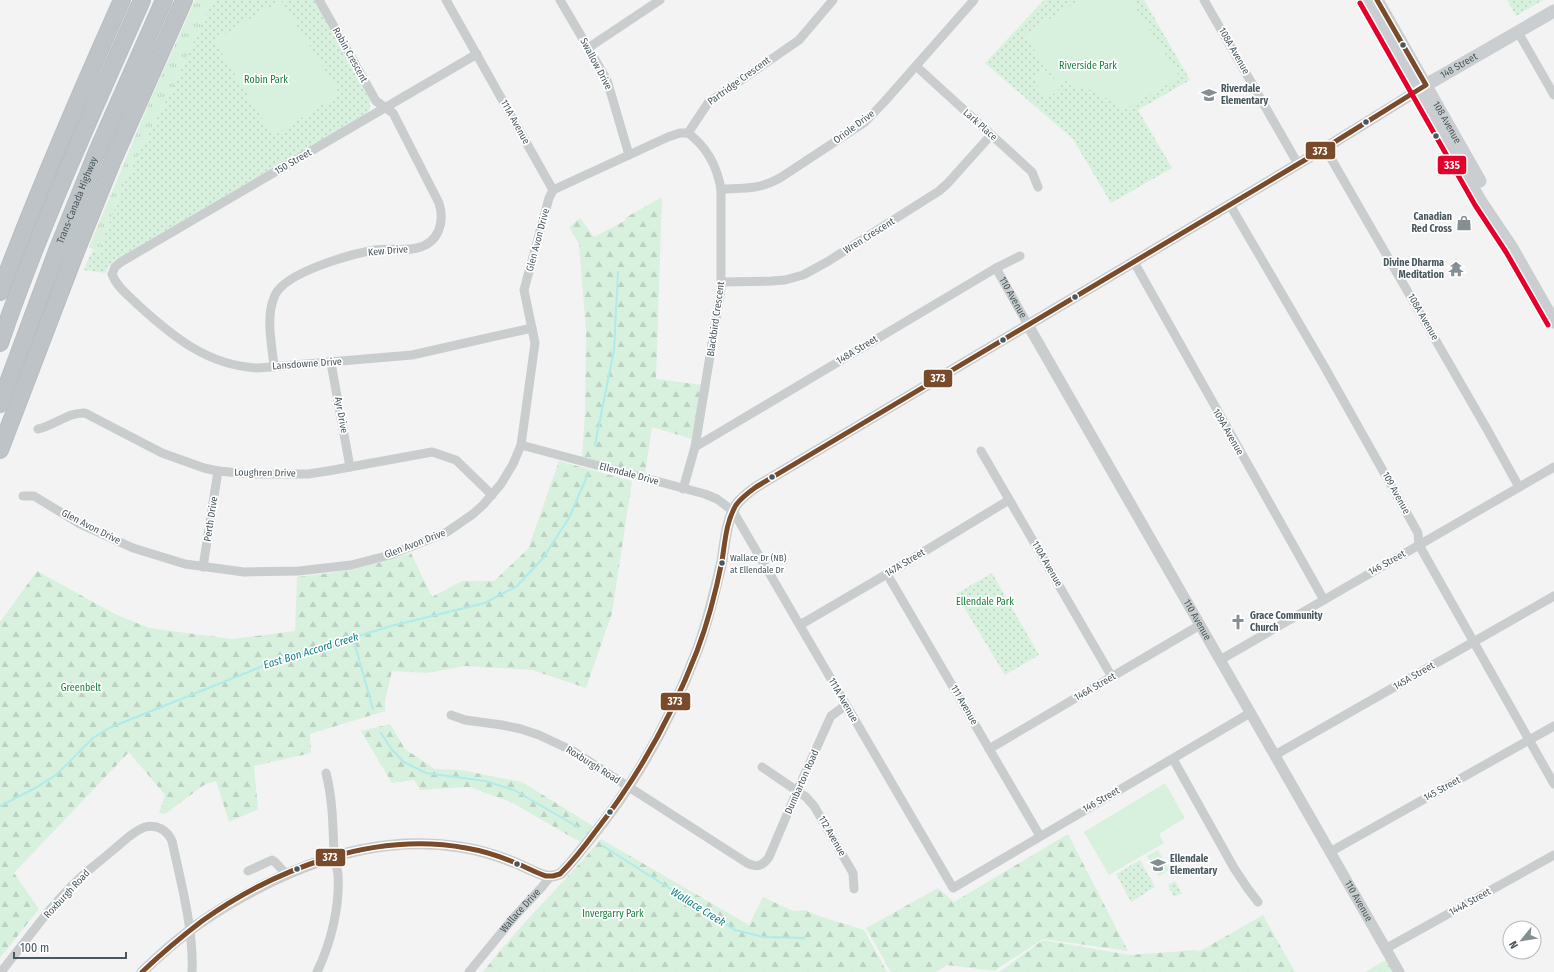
<svg xmlns="http://www.w3.org/2000/svg" width="1554" height="972" viewBox="0 0 1554 972" font-family="'Fira Sans Condensed',sans-serif">
  <style>
    .grass { fill: url(#grass-tufts) }
    .forest { fill: url(#forest-firs) }
    .park { fill: url(#park-dots) }
    .garden { fill: #d8f1de }
    .lines { fill: none; stroke-linecap: round; stroke-linejoin: round }
    .stream { stroke: #aeebed; stroke-width: 2 }
    .motorway-casing { stroke: #b8bec2; stroke-width: 18 }
    .minor { stroke: #cacdce; stroke-width: 9 }
    .tertiary { stroke: #cacdce; stroke-width: 11 }
    .secondary { stroke: #caced0; stroke-width: 13 }
    .motorway { stroke: #bdc3c6; stroke-width: 16 }
    .bus-1-casing { stroke: #fff; stroke-width: 8 }
    .bus-2-casing { stroke: #fff; stroke-width: 8 }
    .bus-1 { stroke: #7a4b2a; stroke-width: 5 }
    .bus-2 { stroke: #e4002b; stroke-width: 5 }
    .bus-dot { fill: #49585f; stroke: #fff; stroke-width: 1.5 }
    .labels { text-anchor: middle; dominant-baseline: central; stroke-width: 3.5; stroke-linejoin: round; paint-order: stroke }
    .bus-label { font-size: 9px; fill: #49585f; stroke: #fff; text-anchor: start }
    .street-label { font-size: 10px; fill: #49585f; stroke: #fff }
    .park-label { font-size: 10px; fill: #1a813c; stroke: #fff }
    .poi-label { font-size: 10px; font-weight: bold; fill: #49585f; stroke: #fff; text-anchor: start }
    .water-label { font-size: 11px; font-style: italic; fill: #108185; stroke: #fff }
    .line-badge { stroke: #fff; stroke-width: 1.5 }
    .badge-label { font-size: 11px; text-anchor: middle; font-weight: bold; fill: #fff }
  </style>
  <defs>
    <pattern id="grass-tufts" width="24" height="20" patternUnits="userSpaceOnUse"><rect width="24" height="20" fill="#d8f1de"/><path d="M3 7l-1-3M5 7V3M7 7l1-3M15 17l-1-3M17 17v-4M19 17l1-3" fill="none" stroke="#bbd1c1"/></pattern>
    <pattern id="forest-firs" width="22" height="20" patternUnits="userSpaceOnUse"><rect width="22" height="20" fill="#d8f1de"/><path d="M5 1l3.5 6h-7zM16 11l3.5 6h-7z" fill="#bbd1c1"/></pattern>
    <pattern id="park-dots" width="8" height="8" patternUnits="userSpaceOnUse"><rect width="8" height="8" fill="#d8f1de"/><path d="M2 2h.1M6 6h.1" fill="none" stroke="#bbd1c1" stroke-width="1.8" stroke-linecap="round"/></pattern>
  </defs>
  <rect width="100%" height="100%" fill="#f3f3f3"/>
  <path class="grass" d="M195,0H213L181,70L127,177L98,252L89,247L149,103Z"/>
  <path class="forest" d="M662,197L656,379L702,385L692,439L652,427L645,474L582,457L585,412L586,331L579,244L569,227L580,218L594,237L626,220L625,218Z
    M559,461L632,481L612,613L586,688L532,670L465,666L427,673L392,671L385,701V711L310,734L311,753L254,766L258,809L229,822L216,781L204,785L165,814L159,813L165,795L129,752L14,873L39,909L0,958V622L37,571L115,614L149,628L232,639L295,631L297,577C338,573 372,566 411,553L432,597L462,581H494L528,549Z
    M390,724L405,749L435,769L461,770L522,782L593,826L580,842L511,802L469,787L420,790L414,780L392,783L361,731Z
    M1068,834L1128,951L1043,939L994,971L947,965L936,972H891L866,928L938,888L954,902Z
    M601,839L749,925L763,897L793,911L805,910L819,916L864,930L887,972H483C519,925 563,884 601,839Z
    M1263,915L1295,972H999L1043,940L1130,955L1196,950L1200,951Z
    M1387,959L1393,972H1365Z"/>
  <path class="park" d="M213,0H314L370,100V109L367,113L114,261L108,267L106,273L83,270L93,250L98,252L127,177L181,70Z
    M1044,0H1144L1190,80L1138,110L1172,168L1111,203L1073,139L985,63Z
    M1507,0H1543L1516,16Z
    M992,573L1039,655L1005,675L956,594Z
    M1140,860L1155,887L1131,902L1116,874Z
    M1175,881L1182,893L1174,897L1168,885Z"/>
  <path class="garden" d="M281,0L340,94L273,136L214,41Z
    M1079,0H1131L1180,77L1122,111C1107,98 1093,86 1072,88L1066,79L1058,84L1024,35Z
    M1046,70L1059,91L1045,99L1033,78Z
    M1165,783L1185,818L1159,834L1164,843L1109,875L1084,832Z
    M1158,850L1169,870L1159,876L1147,856Z"/>
  <g class="lines">
    <path class="stream" d="M595,445L614,350L618,272
      M353,638L373,709
      M381,733L392,750L404,762L426,773L485,781L514,790L578,827
      M0,806L37,787L56,775L93,738L109,728L268,664L391,626L485,603L517,586L543,558L569,518L588,474
      M603,846L735,930L764,937L804,938"/>
    <defs>
      <g id="motorway">
        <path d="M0,292C37,193 79,96 122,0"/>
        <path d="M0,343C40,226 92,113 142,0"/>
        <path id="s6" d="M0,404L58,248L96,154L164,0"/>
        <path d="M0,450L75,254L113,160L184,0"/>
      </g>
    </defs>
    <use href="#motorway" class="motorway-casing"/>
    <g class="minor">
      <path d="M446,0L553,190"/>
      <path d="M560,0L607,80L629,155"/>
      <path d="M1204,0L1298,164"/>
      <path d="M1518,32L1554,95"/>
      <path d="M588,48L660,0"/>
      <path d="M477,54L121,262L115,267L112,274C116,286 128,295 137,304C172,336 208,366 258,368L412,355L532,328"/>
      <path d="M916,66L1032,172L1038,187"/>
      <path d="M688,133L708,103L799,40L833,0"/>
      <path d="M1325,148L1488,431L1519,487"/>
      <path d="M721,189C745,188 758,190 780,178L865,122L885,101L974,0"/>
      <path d="M553,190L668,137L680,133H688"/>
      <path d="M1230,205L1324,366L1418,533L1419,545L1554,784"/>
      <path d="M1134,262L1324,600"/>
      <path id="s1" d="M996,268L1028,325"/>
      <path d="M722,282L772,281L785,280L803,275L827,262L939,191L947,184L991,135"/>
      <path d="M331,363L350,467"/>
      <path d="M274,367C272,344 265,317 275,295C286,272 351,254 375,250C389,248 404,251 417,248C439,243 445,222 439,203L393,113L376,101L319,0"/>
      <path d="M38,429C54,426 68,412 85,413L162,453L204,468L218,471L251,474H308L328,471L432,452L456,460L492,495"/>
      <path d="M521,445L705,494L717,499L733,511L953,888L1250,713"/>
      <path d="M695,447L996,268L1020,256"/>
      <path d="M981,451L1112,677"/>
      <path d="M683,489L695,447L721,289V189C717,166 707,147 688,133"/>
      <path d="M23,496H34L80,524L133,548L185,564L244,572L299,571L351,565L390,555L447,532L473,514L483,505L501,484L513,464L521,445L535,343L524,290L549,198L553,190"/>
      <path d="M203,567L218,471"/>
      <path d="M887,574L1040,836"/>
      <path d="M800,625L887,574L1009,500"/>
      <path d="M1220,660L1554,467"/>
      <path d="M451,715L465,720L502,725L521,729L539,735L573,751L747,863C756,868 763,866 769,857L797,791L831,716L846,705"/>
      <path d="M989,749L1200,625"/>
      <path d="M1275,755L1554,596"/>
      <path d="M1173,759L1234,868L1248,889L1258,902"/>
      <path d="M762,767L806,797L814,806L853,873L854,889"/>
      <path d="M1330,852L1554,726"/>
      <path d="M248,871L272,860L275,862L286,874"/>
      <path d="M1385,949L1554,855"/>
      <path d="M1,972C27,940 51,904 82,876C92,867 103,859 113,850C122,843 133,831 145,827C157,824 167,830 172,841C181,883 194,930 192,972"/>
      <path d="M317,972C331,943 340,906 338,874C337,868 335,862 334,856C333,828 333,800 326,773"/>
      <path id="s2" d="M469,972L515,916L542,887L550,877"/>
    </g>
    <g class="tertiary">
      <path id="s3" d="M1028,325L1399,972"/>
      <path d="M142,972C155,960 168,947 183,936C209,914 240,897 270,882C330,853 393,836 460,847C480,850 499,856 518,864C527,868 536,873 546,876C551,877 555,876 560,874C571,864 580,851 590,839C636,783 671,719 697,651C708,622 715,591 722,561C725,542 726,522 736,505C741,498 749,492 756,487L1325,148L1417,91"/>
    </g>
    <g class="secondary">
      <path d="M1366,0L1481,202L1512,248L1554,322"/>
      <path id="s4" d="M1377,0L1480,181"/>
      <path id="s5" d="M1419,89L1554,11"/>
    </g>
    <use href="#motorway" class="motorway"/>
    <defs>
      <path id="bus-1" d="M142,972C161,954 181,937 202,921C276,868 375,831 466,848C484,851 502,857 518,864C528,868 536,873 546,876H553L560,874C573,861 584,847 595,832C638,777 672,716 697,651C708,622 716,591 722,561C725,542 726,522 736,505C741,498 749,492 756,487L1325,148L1426,85L1377,0"/>
      <path id="bus-2" d="M1360,3L1475,205L1506,252L1548,325"/>
    </defs>
    <use href="#bus-1" class="bus-1-casing"/>
    <use href="#bus-2" class="bus-2-casing"/>
    <use href="#bus-1" class="bus-1"/>
    <use href="#bus-2" class="bus-2"/>
  </g>
  <defs>
    <symbol id="school-bare" viewBox="-9 -9 18 18"><path d="M0-5L7-2L0 1L-7-2ZM-4 1L0 2.5L4 1V4Q0 6-4 4Z" fill="#848e93" stroke="#fff" stroke-width="2.5" paint-order="stroke"/></symbol>
    <symbol id="shop-bare" viewBox="-9 -9 18 18"><path d="M-5-2.5h2.3a2.7 3.5 0 0 1 5.4 0H5L5.5 6h-11ZM-1.5-2.5h3a1.5 2.3 0 0 0-3 0Z" fill="#848e93" stroke="#fff" stroke-width="2.5" paint-order="stroke"/></symbol>
    <symbol id="temple-bare" viewBox="-9 -9 18 18"><path d="M0-6L5-2H3V0L6.5 2.5H4V6H1.5V3h-3V6H-4V2.5H-6.5L-3 0V-2H-5Z" fill="#848e93" stroke="#fff" stroke-width="2.5" paint-order="stroke"/></symbol>
    <symbol id="church-bare" viewBox="-9 -9 18 18"><path d="M-1.2-6h2.4v3.5h3.3v2.4h-3.3V6h-2.4V-.1h-3.3v-2.4h3.3Z" fill="#848e93" stroke="#fff" stroke-width="2.5" paint-order="stroke"/></symbol>
  </defs>
  <g fill-rule="evenodd">
    <use href="#school-bare" x="1198" y="84" width="22" height="22"/>
    <use href="#shop-bare" x="1453" y="212" width="22" height="22"/>
    <use href="#temple-bare" x="1445" y="258" width="22" height="22"/>
    <use href="#church-bare" x="1227" y="611" width="22" height="22"/>
    <use href="#school-bare" x="1147" y="854" width="22" height="22"/>
  </g>
  <g class="bus-dot">
    <circle cx="1403" cy="45" r="3.5"/>
    <circle cx="1366" cy="122" r="3.5"/>
    <circle cx="1436" cy="136" r="3.5"/>
    <circle cx="1075" cy="297" r="3.5"/>
    <circle cx="1003" cy="340" r="3.5"/>
    <circle cx="772" cy="477" r="3.5"/>
    <circle cx="722" cy="563" r="3.5"/>
    <circle cx="610" cy="812" r="3.5"/>
    <circle cx="517" cy="864" r="3.5"/>
    <circle cx="297" cy="869" r="3.5"/>
  </g>
  <g class="labels">
    <g class="bus-label">
      <text x="730" y="558">Wallace Dr (NB)<tspan x="730" dy="12">at Ellendale Dr</tspan></text>
    </g>
    <g class="street-label">
      <text transform="translate(1234 51) rotate(60)">108A Avenue</text>
      <text transform="translate(350 55) rotate(61)">Robin Crescent</text>
      <text transform="translate(596 64) rotate(62)">Swallow Drive</text>
      <text stroke="none"><textPath href="#s5" startOffset="46">148 Street</textPath></text>
      <text transform="translate(739 81) rotate(-36)">Partridge Crescent</text>
      <text transform="translate(515 122) rotate(61)">111A Avenue</text>
      <text stroke="none"><textPath href="#s4" startOffset="141">108 Avenue</textPath></text>
      <text transform="translate(980 125) rotate(42)">Lark Place</text>
      <text transform="translate(854 127) rotate(-37)">Oriole Drive</text>
      <text transform="translate(293 162) rotate(-30)">150 Street</text>
      <text stroke="none"><textPath href="#s6" startOffset="218">Trans-Canada Highway</textPath></text>
      <text transform="translate(869 236) rotate(-32)">Wren Crescent</text>
      <text transform="translate(538 240) rotate(-75)">Glen Avon Drive</text>
      <text transform="translate(388 251) rotate(-5)">Kew Drive</text>
      <text stroke="none"><textPath href="#s1" startOffset="34">110 Avenue</textPath></text>
      <text transform="translate(1423 317) rotate(60)">108A Avenue</text>
      <text transform="translate(716 319) rotate(-82)">Blackbird Crescent</text>
      <text transform="translate(857 350) rotate(-31)">148A Street</text>
      <text transform="translate(307 364) rotate(-4)">Lansdowne Drive</text>
      <text transform="translate(341 415) rotate(80)">Ayr Drive</text>
      <text transform="translate(1228 432) rotate(60)">109A Avenue</text>
      <text transform="translate(265 473) rotate(1)">Loughren Drive</text>
      <text transform="translate(629 474) rotate(15)">Ellendale Drive</text>
      <text transform="translate(1396 493) rotate(61)">109 Avenue</text>
      <text transform="translate(211 519) rotate(-81)">Perth Drive</text>
      <text transform="translate(91 527) rotate(27)">Glen Avon Drive</text>
      <text transform="translate(415 544) rotate(-21)">Glen Avon Drive</text>
      <text transform="translate(905 563) rotate(-31)">147A Street</text>
      <text transform="translate(1387 563) rotate(-29)">146 Street</text>
      <text transform="translate(1047 564) rotate(60)">110A Avenue</text>
      <text stroke="none"><textPath href="#s3" startOffset="340">110 Avenue</textPath></text>
      <text transform="translate(1414 676) rotate(-30)">145A Street</text>
      <text transform="translate(1095 687) rotate(-30)">146A Street</text>
      <text transform="translate(843 700) rotate(60)">111A Avenue</text>
      <text transform="translate(964 705) rotate(60)">111 Avenue</text>
      <text transform="translate(593 765) rotate(32)">Roxburgh Road</text>
      <text transform="translate(802 782) rotate(-66)">Dumbarton Road</text>
      <text transform="translate(1442 789) rotate(-29)">145 Street</text>
      <text transform="translate(1101 800) rotate(-30)">146 Street</text>
      <text transform="translate(832 836) rotate(60)">112 Avenue</text>
      <text transform="translate(67 894) rotate(-47)">Roxburgh Road</text>
      <text stroke="none"><textPath href="#s3" startOffset="664">110 Avenue</textPath></text>
      <text transform="translate(1470 902) rotate(-29)">144A Street</text>
      <text stroke="none"><textPath href="#s2" startOffset="80">Wallace Drive</textPath></text>
    </g>
    <g class="park-label">
      <text x="1088" y="66">Riverside Park</text>
      <text x="266" y="80">Robin Park</text>
      <text x="985" y="602">Ellendale Park</text>
      <text x="81" y="688">Greenbelt</text>
      <text x="613" y="914">Invergarry Park</text>
    </g>
    <g class="poi-label">
      <text x="1221" y="89">Riverdale<tspan x="1221" dy="12">Elementary</tspan></text>
      <text x="1452" y="217" text-anchor="end">Canadian<tspan x="1452" dy="12">Red Cross</tspan></text>
      <text x="1444" y="263" text-anchor="end">Divine Dharma<tspan x="1444" dy="12">Meditation</tspan></text>
      <text x="1250" y="616">Grace Community<tspan x="1250" dy="12">Church</tspan></text>
      <text x="1170" y="859">Ellendale<tspan x="1170" dy="12">Elementary</tspan></text>
    </g>
    <g class="water-label">
      <text transform="translate(311 651) rotate(-17)">East Bon Accord Creek</text>
      <text transform="translate(698 907) rotate(32)">Wallace Creek</text>
    </g>
  </g>
  <g class="line-badge">
    <rect x="1305" y="141" width="31" height="19" rx="4" fill="#7a4b2a"/>
    <rect x="1437" y="155" width="30" height="20" rx="4" fill="#e4002b"/>
    <rect x="923" y="369" width="30" height="19" rx="4" fill="#7a4b2a"/>
    <rect x="660" y="692" width="31" height="19" rx="4" fill="#7a4b2a"/>
    <rect x="315" y="848" width="31" height="19" rx="4" fill="#7a4b2a"/>
  </g>
  <g class="badge-label">
    <text x="1320" y="155">373</text>
    <text x="1452" y="169">335</text>
    <text x="938" y="382">373</text>
    <text x="675" y="705">373</text>
    <text x="330" y="861">373</text>
  </g>
  <g transform="translate(1522 940) rotate(240)"><circle r="19" fill="#ffffff" stroke="#b6bcbf"/>
  <path d="M0-3L7 15L0 10L-7 15Z" fill="#848e93"/>
  <text y="-6" font-size="11" font-weight="bold" text-anchor="middle" fill="#49585f">N</text>
  </g>
  <path d="M14 952v6h112v-6" fill="none" stroke="#49585f" stroke-width="2"/>
  <text x="20" y="952" font-size="12" fill="#49585f" stroke="#ffffff" stroke-width="3" paint-order="stroke">100 m</text>
</svg>
